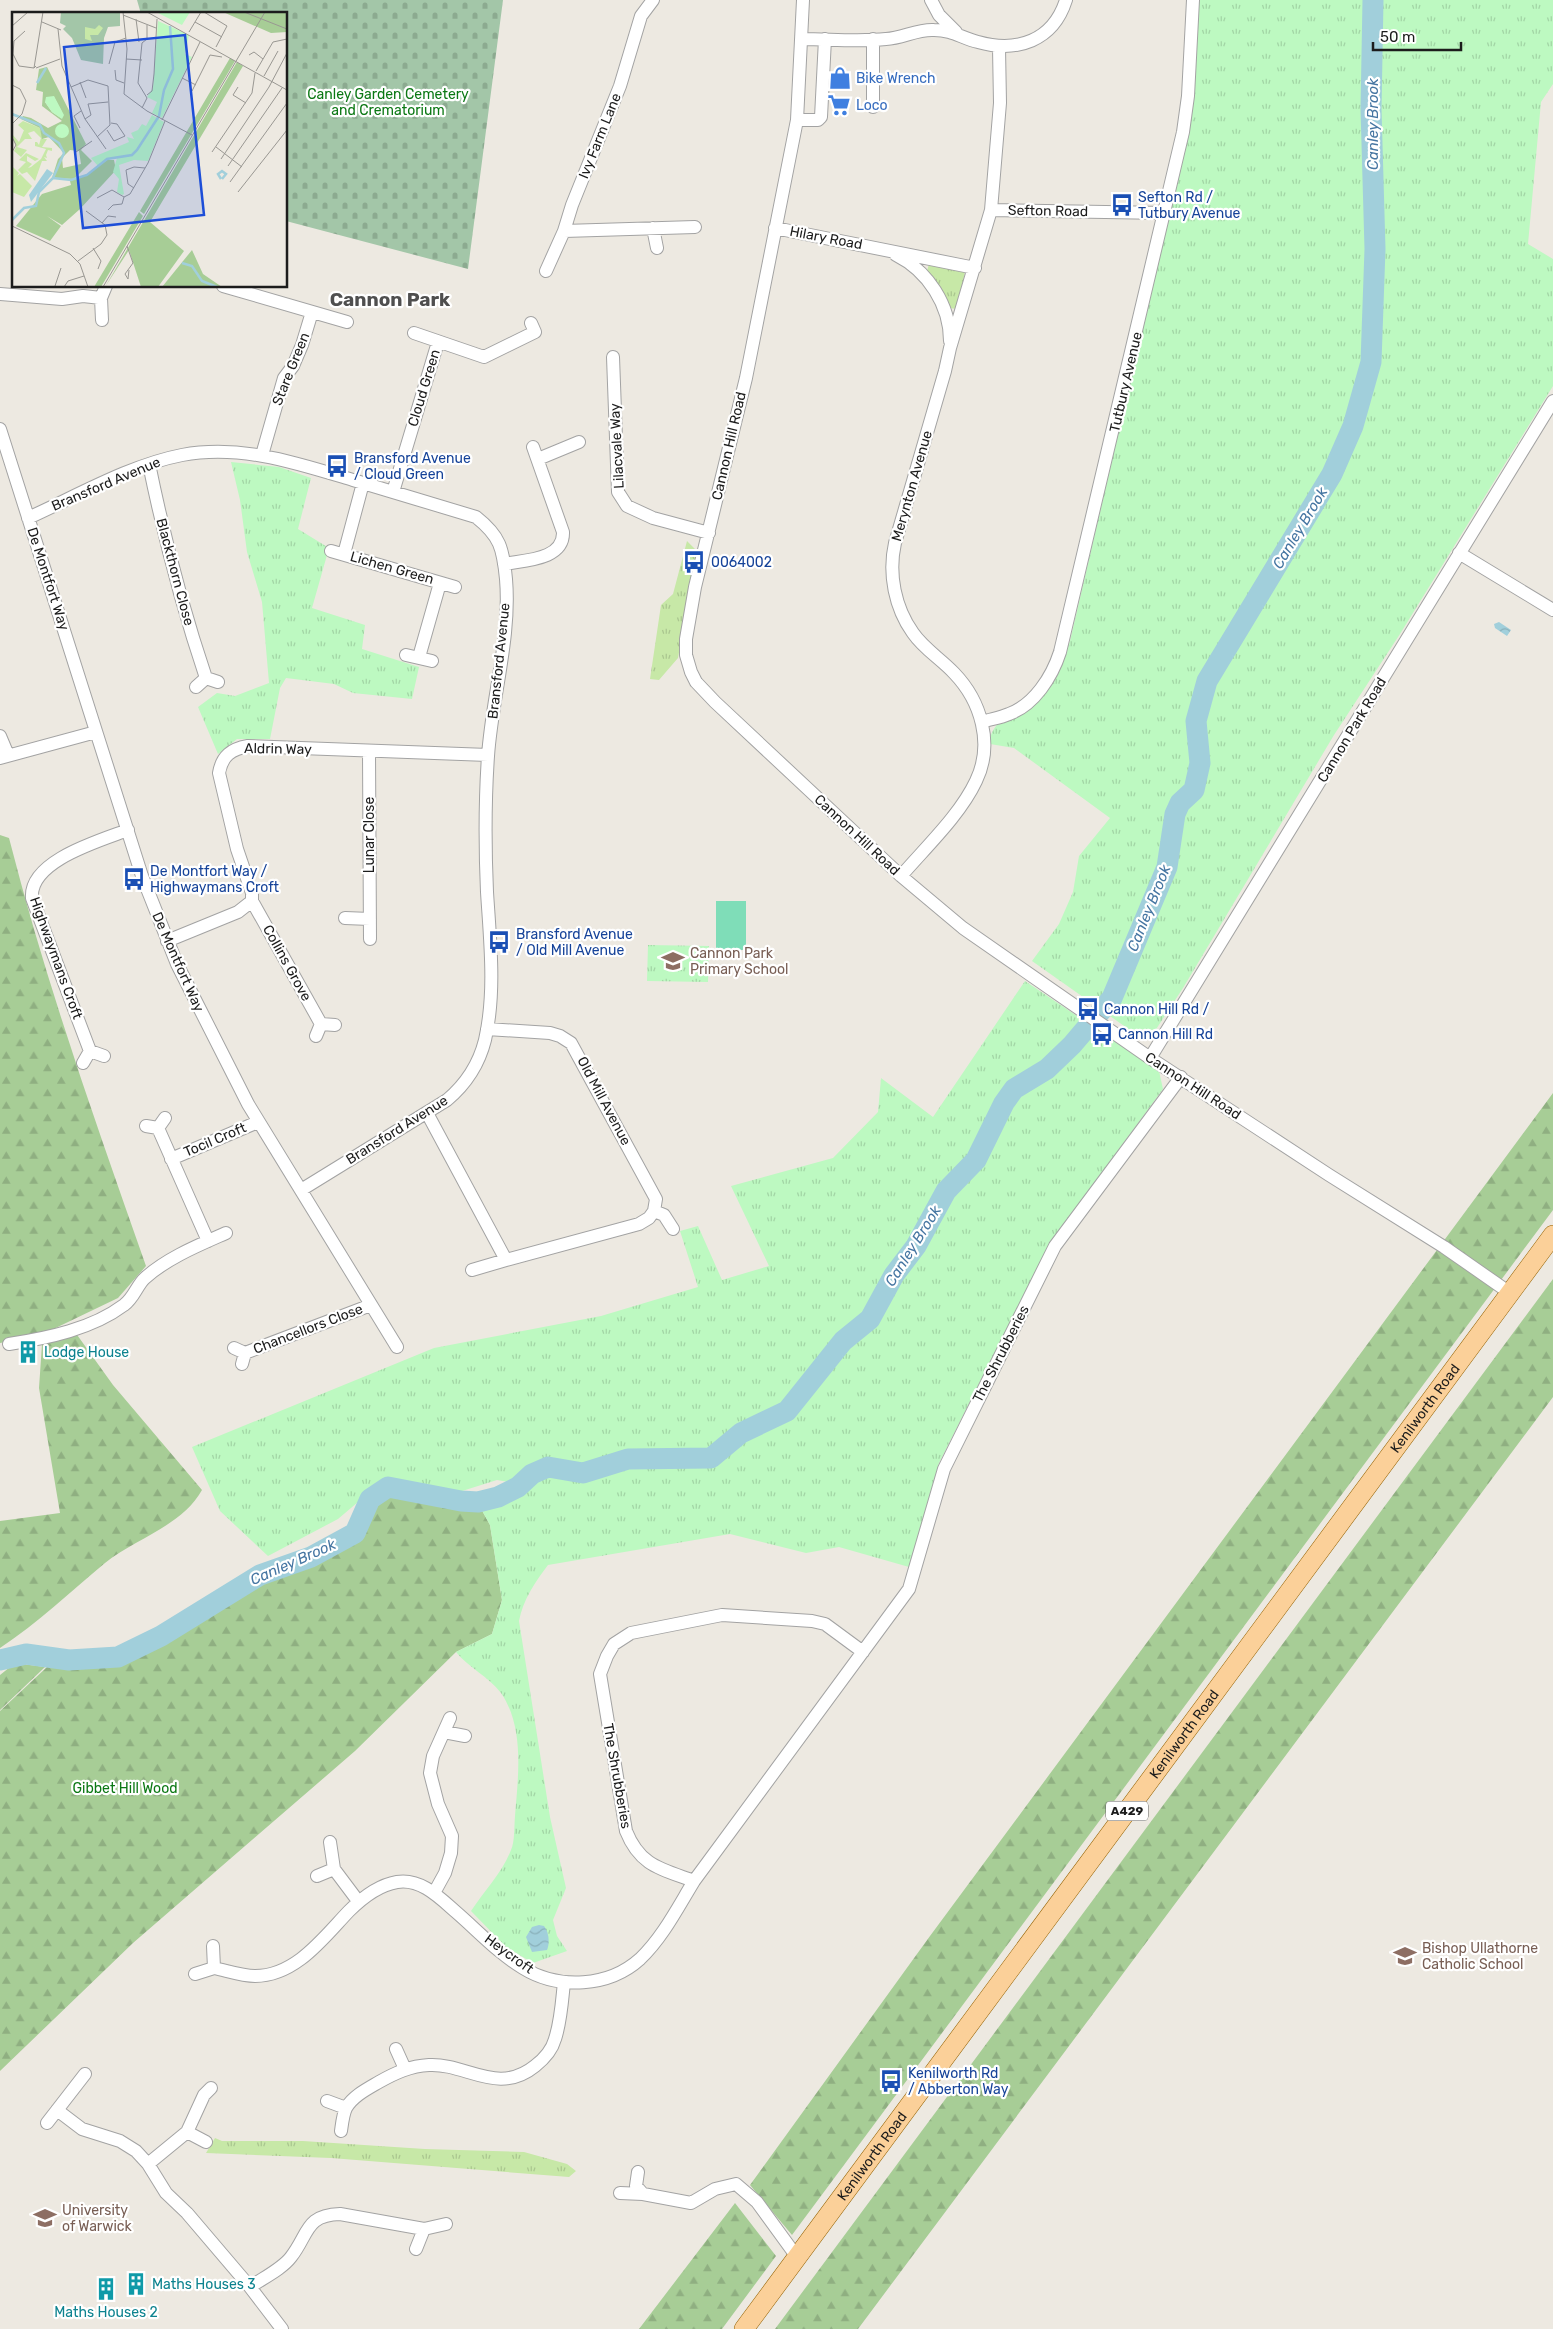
<svg xmlns="http://www.w3.org/2000/svg" width="1553" height="2329" viewBox="0 0 1553 2329" font-family="Rubik,sans-serif">
  <style>
    .grass { fill: url(#grass-tufts) }
    .forest { fill: url(#forest-firs) }
    .cemetery { fill: url(#cemetery-stones) }
    .park { fill: url(#park-tufts) }
    .pitch { fill: #7fddb8 }
    .water { fill: url(#water-waves) }
    .lines { fill: none; stroke-linecap: round; stroke-linejoin: round }
    .river { stroke: #a1cfdb; stroke-width: 21 }
    .minor-casing { stroke: #a3a3a3; stroke-width: 14 }
    .primary-casing { stroke: #936101; stroke-width: 20 }
    .minor { stroke: #fff; stroke-width: 12 }
    .primary { stroke: #fbd099; stroke-width: 19 }
    .labels { text-anchor: middle; dominant-baseline: central; stroke-width: 4.5; stroke-linejoin: round; paint-order: stroke }
    .shield { fill: #fff; stroke: #606060; stroke-width: 1 }
    .shield-label { font-size: 12px; font-weight: bold; fill: #1c1c1c }
    .shop-label { font-size: 14px; fill: #366cbe; stroke: #fff; text-anchor: start }
    .park-label { font-size: 14px; fill: #0b7814; stroke: #fff }
    .street-label { font-size: 14px; fill: #1c1c1c; stroke: #fff }
    .transit-label { font-size: 14px; fill: #164399; stroke: #fff; text-anchor: start }
    .education-label { font-size: 14px; fill: #785e54; stroke: #fff; text-anchor: start }
    .culture-label { font-size: 14px; fill: #0d838f; stroke: #fff; text-anchor: start }
    .water-label { font-size: 15px; font-style: italic; fill: #4676a2; stroke: #fff }
    .district-label { font-size: 19px; font-weight: bold; fill: #4f4f4f; stroke: #fff }
    .inset-river { fill: none; stroke: #a1cfdb; stroke-width: 2.5 }
    .inset-road { fill: none; stroke: #999792; stroke-width: 1 }
    .view { fill: #1d4ed8; fill-opacity: 0.15; stroke: #1d4ed8; stroke-width: 2.5 }
    .inset-edge { fill: none; stroke: #1c1c1c; stroke-width: 2.5 }
  </style>
  <defs>
    <pattern id="grass-tufts" width="24" height="20" patternUnits="userSpaceOnUse" patternTransform="scale(1.25)"><rect width="24" height="20" fill="#c7e8a7"/><path d="M3 7l-1-3M5 7V3M7 7l1-3M15 17l-1-3M17 17v-4M19 17l1-3" fill="none" stroke="#aac68f"/></pattern>
    <pattern id="forest-firs" width="22" height="20" patternUnits="userSpaceOnUse" patternTransform="scale(1.25)"><rect width="22" height="20" fill="#a7cd96"/><path d="M5 1l3.5 6h-7zM16 11l3.5 6h-7z" fill="#8faf81"/></pattern>
    <pattern id="cemetery-stones" width="16" height="16" patternUnits="userSpaceOnUse" patternTransform="scale(1.25)"><rect width="16" height="16" fill="#a3c6a8"/><path d="M2 7V4a2 2 0 0 1 4 0v3zM10 15v-3a2 2 0 0 1 4 0v3z" fill="#8caa90"/></pattern>
    <pattern id="park-tufts" width="24" height="20" patternUnits="userSpaceOnUse" patternTransform="scale(1.25)"><rect width="24" height="20" fill="#bdf9c1"/><path d="M3 7l-1-3M5 7V3M7 7l1-3M15 17l-1-3M17 17v-4M19 17l1-3" fill="none" stroke="#a2d5a5"/></pattern>
    <pattern id="water-waves" width="16" height="10" patternUnits="userSpaceOnUse" patternTransform="scale(1.25)"><rect width="16" height="10" fill="#a1cfdb"/><path d="M0 5q4-4 8 0t8 0" fill="none" stroke="#8ab1bb"/></pattern>
  </defs>
  <rect width="100%" height="100%" fill="#ede9e1"/>
  <path class="grass" d="M929,264L965,272L957,309L949,308L927,271Z
    M687,541L697,551L678,658L659,680L650,679L661,605L673,594Z
    M215,2138L222,2141H303L425,2149L524,2152L567,2164L576,2171L569,2177L331,2158L206,2153Z"/>
  <path class="forest" d="M0,835L9,838C46,983 96,1124 146,1266L118,1298L41,1335L0,1343Z
    M1553,1093V1210L792,2235L750,2185L930,1936Z
    M1553,1279V1397L858,2329H775Z
    M75,1332L113,1385L202,1490C182,1526 136,1538 105,1563C70,1592 38,1623 0,1648V1521L60,1513L39,1388L42,1344Z
    M389,1490L461,1505H479L490,1525L502,1600L492,1634L456,1652L355,1751L133,1943L0,2071V1711L47,1667H84L122,1662L165,1639L265,1578L311,1563L360,1537L373,1502Z
    M15,1663L45,1667L0,1710V1675Z
    M735,2203L776,2256L722,2329H639Z"/>
  <path class="cemetery" d="M137,0H503L468,269L286,221V14H141Z"/>
  <path class="park" d="M1198,0H1553V84L1541,102L1528,244L1553,259V386L1400,634L1334,735L1183,988L1151,1037L1144,1040L1032,961L1059,924L1073,892L1079,856L1110,818L1014,748L990,744C989,716 1029,707 1047,690C1060,678 1064,657 1070,641L1191,120Z
    M231,462L279,467L311,478L298,529L329,548L312,608L365,625L362,649L419,667L412,699L353,693L334,684L286,678L280,688L270,739H237L218,754L198,707L217,693L235,696L269,683L262,602L247,552L240,500Z
    M648,945L709,946L708,982L647,981Z
    M1025,981L1159,1071L1163,1089L1049,1245L939,1463L909,1567L839,1547L806,1553L730,1534L548,1565C535,1582 523,1600 519,1621L550,1817L566,1888L553,1920L557,1936L567,1951L533,1963L506,1947L471,1911C484,1891 502,1873 511,1850C515,1841 514,1827 515,1816C518,1777 525,1728 501,1693C488,1676 469,1668 456,1652L492,1634L502,1600L490,1525L479,1505L513,1496L525,1485L497,1480L459,1492L384,1480L338,1519L268,1556L220,1511L192,1447L434,1348L601,1316L698,1287L680,1231L698,1226L722,1280L769,1266L731,1186L833,1158L878,1112L881,1078L933,1117Z"/>
  <path class="pitch" d="M716,901H746V950H716Z"/>
  <path class="water" d="M1499,622L1511,630L1507,636L1495,628L1494,624Z
    M539,1925L544,1926C549,1932 550,1943 547,1950L532,1952L526,1937L532,1927Z"/>
  <g class="lines">
    <path class="river" d="M0,1660L26,1654L69,1660L118,1657L161,1636L260,1575L311,1557L355,1533L370,1499L388,1487L461,1501L478,1502L498,1497L518,1487L532,1474L548,1467L583,1473L628,1459L711,1458L741,1433L787,1411L843,1341L870,1319L894,1275L916,1246L946,1191L976,1160L1004,1103L1014,1089L1047,1069L1072,1045L1112,998L1167,867L1175,814L1180,803L1194,790L1200,763L1196,721L1207,681L1332,474L1353,426L1371,362L1375,249L1371,109L1373,0"/>
    <defs>
      <path id="minor" d="M803,0L797,120L746,378L695,587L686,639V655L691,672L696,682L715,702L901,876L963,928L1150,1058L1329,1175L1444,1247L1510,1293
        M931,0L939,15L956,32
        M802,39C830,39 859,42 886,39C903,38 917,29 934,30C953,30 961,38 978,42C1017,53 1053,41 1066,0
        M873,39V107
        M797,120H818L821,117L825,39
        M991,210L1165,213
        M653,228L657,248
        M775,228L975,268
        M564,231L695,227
        M896,255C928,271 950,305 950,341
        M546,271L564,231L572,205L620,86L641,16L653,0
        M223,286L347,322
        M0,294L62,299L83,296L101,298
        M102,320L101,298L106,286
        M414,333L484,357L535,332L531,323
        M613,357L618,492L627,506L653,518L709,533
        M0,429L142,876L177,964L248,1104L397,1347
        M262,455L284,378L293,366L302,345L312,312
        M538,459L579,442
        M149,464C164,537 182,607 206,678
        M393,492L438,342
        M28,518C77,496 130,465 182,455C241,444 297,463 353,480C394,492 435,505 476,517C500,536 503,548 506,579C511,638 492,697 488,756C485,800 485,847 487,892C490,940 496,992 485,1040C479,1064 466,1084 447,1100L301,1190
        M331,551L455,587
        M1459,553L1553,610
        M344,554L363,483
        M504,564C525,560 564,560 563,532L533,447
        M406,655L432,661
        M419,657L440,583
        M196,687L206,678L218,682
        M982,722C991,719 1000,718 1009,714C1034,705 1052,677 1060,652L1183,132L1188,96L1193,0
        M0,736L8,755
        M369,752L370,939
        M0,758L96,732
        M901,876C926,847 960,815 976,781C994,744 981,701 954,673C941,659 924,649 913,633C895,608 888,574 895,543L945,371L950,348L991,210L1000,103L999,48
        M252,901L321,1024
        M345,918L370,919
        M167,941L238,912L252,901V893L237,849L219,773C222,756 231,749 248,746L488,755
        M487,1029L550,1033L560,1036L571,1043L656,1199L654,1211L664,1215L673,1229
        M316,1036L321,1024L335,1025
        M90,1051L32,898C29,861 99,841 128,830
        M1150,1058L1553,401
        M83,1063L90,1051L104,1056
        M427,1113L506,1260L639,1224L649,1218L654,1211
        M146,1126L158,1128L165,1118
        M158,1128L208,1241
        M171,1159L258,1122
        M472,1270L506,1260
        M9,1344C48,1338 92,1329 124,1305C134,1298 137,1285 145,1278C167,1258 199,1245 226,1233
        M234,1348L245,1353L242,1364
        M245,1353L371,1305
        M444,1732L465,1736
        M334,1869L358,1901
        M317,1876L334,1869L330,1842
        M694,1881C661,1869 640,1866 626,1831L600,1674L607,1656L614,1644L631,1633L722,1615L812,1621L825,1624L863,1652
        M434,1893L445,1873L451,1853L452,1836L438,1804L430,1773L433,1756L450,1718
        M214,1968C228,1971 242,1976 255,1976C296,1976 324,1937 349,1911C362,1898 379,1885 397,1882C421,1878 440,1898 456,1912C478,1931 498,1953 523,1968C559,1990 609,1987 640,1959C663,1937 678,1907 694,1881L909,1589L944,1469L1055,1246L1181,1077
        M195,1974L214,1968L213,1946
        M396,2049L405,2069
        M327,2101L346,2108
        M57,2110L82,2129L120,2141L136,2151L148,2164L166,2193L187,2213L250,2287L282,2329
        M47,2123L85,2074
        M341,2131C342,2124 343,2114 346,2108C353,2096 367,2089 379,2082C395,2073 410,2066 429,2065C466,2063 498,2096 535,2066C544,2059 552,2050 555,2039C561,2021 562,2001 564,1982
        M187,2132L204,2095L211,2088
        M148,2164L187,2132L206,2142
        M638,2172L636,2186L643,2194L691,2203L715,2189L736,2184L757,2202L797,2257
        M620,2193L643,2194
        M416,2249L424,2229L446,2224
        M250,2287C263,2278 282,2269 291,2257C309,2234 305,2215 340,2214L424,2229"/>
      <g id="primary">
        <path id="s1" d="M744,2329L1553,1235"/>
      </g>
    </defs>
    <use href="#minor" class="minor-casing"/>
    <use href="#primary" class="primary-casing"/>
    <use href="#minor" class="minor"/>
    <use href="#primary" class="primary"/>
  </g>
  <defs>
    <symbol id="shop-bare" viewBox="-9 -9 18 18"><path d="M-5-2.5h2.3a2.7 3.5 0 0 1 5.4 0H5L5.5 6h-11ZM-1.5-2.5h3a1.5 2.3 0 0 0-3 0Z" fill="#3f7fe0" stroke="#fff" stroke-width="2.5" paint-order="stroke"/></symbol>
    <symbol id="supermarket-bare" viewBox="-9 -9 18 18"><path d="M-6-5.5h2.5l.6 2H6L4.5 2H-2.5L-4.4-4H-6ZM-1.5 3.2a1.3 1.3 0 1 0 .1 0ZM3 3.2a1.3 1.3 0 1 0 .1 0Z" fill="#3f7fe0" stroke="#fff" stroke-width="2.5" paint-order="stroke"/></symbol>
    <symbol id="bus-bare" viewBox="-9 -9 18 18"><path d="M-5-6H5V4H4V6H2V4H-2V6H-4V4H-5ZM-3.5-4V0h7V-4ZM-3.5 1.2v1.5H-2V1.2ZM2 1.2v1.5H3.5V1.2Z" fill="#1a4fb4" stroke="#fff" stroke-width="2.5" paint-order="stroke"/></symbol>
    <symbol id="school-bare" viewBox="-9 -9 18 18"><path d="M0-5L7-2L0 1L-7-2ZM-4 1L0 2.5L4 1V4Q0 6-4 4Z" fill="#8d6e63" stroke="#fff" stroke-width="2.5" paint-order="stroke"/></symbol>
    <symbol id="building-bare" viewBox="-9 -9 18 18"><path d="M-4-6H4V6H1V3H-1V6H-4ZM-2.5-4.3h1.7v1.8h-1.7ZM.8-4.3h1.7v1.8H.8ZM-2.5-1h1.7V.8h-1.7ZM.8-1h1.7V.8H.8Z" fill="#0f9aa8" stroke="#fff" stroke-width="2.5" paint-order="stroke"/></symbol>
    <symbol id="university-bare" viewBox="-9 -9 18 18"><path d="M0-5L7-2L0 1L-7-2ZM-4 1L0 2.5L4 1V4Q0 6-4 4Z" fill="#8d6e63" stroke="#fff" stroke-width="2.5" paint-order="stroke"/></symbol>
  </defs>
  <g fill-rule="evenodd">
    <use href="#shop-bare" x="824" y="62" width="32" height="32"/>
    <use href="#supermarket-bare" x="823" y="89" width="32" height="32"/>
    <use href="#bus-bare" x="1106" y="189" width="32" height="32"/>
    <use href="#bus-bare" x="321" y="450" width="32" height="32"/>
    <use href="#bus-bare" x="678" y="546" width="32" height="32"/>
    <use href="#bus-bare" x="118" y="863" width="32" height="32"/>
    <use href="#bus-bare" x="483" y="926" width="32" height="32"/>
    <use href="#school-bare" x="657" y="945" width="32" height="32"/>
    <use href="#bus-bare" x="1072" y="993" width="32" height="32"/>
    <use href="#bus-bare" x="1086" y="1018" width="32" height="32"/>
    <use href="#building-bare" x="12" y="1336" width="32" height="32"/>
    <use href="#school-bare" x="1389" y="1940" width="32" height="32"/>
    <use href="#bus-bare" x="875" y="2065" width="32" height="32"/>
    <use href="#university-bare" x="29" y="2202" width="32" height="32"/>
    <use href="#building-bare" x="120" y="2268" width="32" height="32"/>
    <use href="#building-bare" x="90" y="2273" width="32" height="32"/>
  </g>
  <g class="labels">
    <rect class="shield" x="1106" y="1801.5" width="42" height="19" rx="4"/>
    <g class="shield-label">
      <text x="1127" y="1811">A429</text>
    </g>
    <g class="shop-label">
      <text x="856" y="78">Bike Wrench</text>
      <text x="856" y="105">Loco</text>
    </g>
    <g class="park-label">
      <text x="388" y="94">Canley Garden Cemetery<tspan x="388" dy="16">and Crematorium</tspan></text>
      <text x="125" y="1788">Gibbet Hill Wood</text>
    </g>
    <g class="street-label">
      <text transform="translate(600 136) rotate(-68)">Ivy Farm Lane</text>
      <text transform="translate(1048 211) rotate(1)">Sefton Road</text>
      <text transform="translate(826 238) rotate(11)">Hilary Road</text>
      <text transform="translate(291 369) rotate(-68)">Stare Green</text>
      <text transform="translate(1126 382) rotate(-77)">Tutbury Avenue</text>
      <text transform="translate(424 388) rotate(-73)">Cloud Green</text>
      <text transform="translate(617 446) rotate(-93)">Lilacvale Way</text>
      <text transform="translate(729 446) rotate(-77)">Cannon Hill Road</text>
      <text transform="translate(106 484) rotate(-23)">Bransford Avenue</text>
      <text transform="translate(912 486) rotate(-74)">Merynton Avenue</text>
      <text transform="translate(392 568) rotate(16)">Lichen Green</text>
      <text transform="translate(175 572) rotate(75)">Blackthorn Close</text>
      <text transform="translate(48 579) rotate(72)">De Montfort Way</text>
      <text transform="translate(499 661) rotate(-84)">Bransford Avenue</text>
      <text transform="translate(1352 730) rotate(-59)">Cannon Park Road</text>
      <text transform="translate(278 749) rotate(1)">Aldrin Way</text>
      <text transform="translate(369 835) rotate(-90)">Lunar Close</text>
      <text transform="translate(857 835) rotate(43)">Cannon Hill Road</text>
      <text transform="translate(56 958) rotate(70)">Highwaymans Croft</text>
      <text transform="translate(178 962) rotate(66)">De Montfort Way</text>
      <text transform="translate(287 963) rotate(61)">Collins Grove</text>
      <text transform="translate(1193 1086) rotate(33)">Cannon Hill Road</text>
      <text transform="translate(604 1101) rotate(62)">Old Mill Avenue</text>
      <text transform="translate(397 1130) rotate(-32)">Bransford Avenue</text>
      <text transform="translate(215 1140) rotate(-23)">Tocil Croft</text>
      <text transform="translate(308 1329) rotate(-21)">Chancellors Close</text>
      <text transform="translate(1001 1354) rotate(-63)">The Shrubberies</text>
      <text stroke="none"><textPath href="#s1" startOffset="1145">Kenilworth Road</textPath></text>
      <text stroke="none"><textPath href="#s1" startOffset="740">Kenilworth Road</textPath></text>
      <text transform="translate(617 1776) rotate(80)">The Shrubberies</text>
      <text transform="translate(509 1954) rotate(36)">Heycroft</text>
      <text stroke="none"><textPath href="#s1" startOffset="215">Kenilworth Road</textPath></text>
    </g>
    <g class="transit-label">
      <text x="1138" y="197">Sefton Rd /<tspan x="1138" dy="16">Tutbury Avenue</tspan></text>
      <text x="354" y="458">Bransford Avenue<tspan x="354" dy="16">/ Cloud Green</tspan></text>
      <text x="711" y="562">0064002</text>
      <text x="150" y="871">De Montfort Way /<tspan x="150" dy="16">Highwaymans Croft</tspan></text>
      <text x="516" y="934">Bransford Avenue<tspan x="516" dy="16">/ Old Mill Avenue</tspan></text>
      <text x="1104" y="1009">Cannon Hill Rd /</text>
      <text x="1118" y="1034">Cannon Hill Rd</text>
      <text x="908" y="2073">Kenilworth Rd<tspan x="908" dy="16">/ Abberton Way</tspan></text>
    </g>
    <g class="education-label">
      <text x="690" y="953">Cannon Park<tspan x="690" dy="16">Primary School</tspan></text>
      <text x="1422" y="1948">Bishop Ullathorne<tspan x="1422" dy="16">Catholic School</tspan></text>
      <text x="62" y="2210">University<tspan x="62" dy="16">of Warwick</tspan></text>
    </g>
    <g class="culture-label">
      <text x="44" y="1352">Lodge House</text>
      <text x="152" y="2284">Maths Houses 3</text>
      <text x="106" y="2312" text-anchor="middle">Maths Houses 2</text>
    </g>
    <g class="water-label">
      <text transform="translate(1373 124) rotate(-90)">Canley Brook</text>
      <text transform="translate(1300 528) rotate(-59)">Canley Brook</text>
      <text transform="translate(1149 908) rotate(-68)">Canley Brook</text>
      <text transform="translate(913 1246) rotate(-58)">Canley Brook</text>
      <text transform="translate(293 1562) rotate(-24)">Canley Brook</text>
    </g>
    <g class="district-label">
      <text x="390" y="299">Cannon Park</text>
    </g>
  </g>
  <g transform="translate(12 12)">
    <rect width="275" height="275" fill="#ede9e1"/>
    <path d="M11,109L28,116L31,127H35L30,135L40,136V139L36,138L34,143L35,146L32,145L35,149H30L23,169L15,160L10,162L6,158L14,150L7,148L14,141L27,147L23,149L15,144V149L20,152L16,156L19,155L29,147L34,137L23,134V130H25L27,133L29,126L22,119L16,121L20,127H13L5,135L15,138L9,145L2,139L4,135L0,122L7,130L12,118L16,122L6,113ZM0,154L7,161L5,164L8,162L20,174L12,185L0,180Z" fill="#c7e8a7"/>
    <path d="M211,0H275V20L259,21ZM218,46L223,49L132,202L128,199ZM225,50L231,54L138,210L172,239L146,275H129L117,238L93,275ZM35,55L74,132L69,138L80,149L62,167L40,166L46,147L52,141L37,125L30,127L28,116L9,107L11,104L19,106L36,116L50,109L30,94L31,80L24,78L27,57ZM42,85L50,100L49,106L40,100L33,90ZM58,138L67,139L69,152L51,156L50,146ZM95,148H102L104,158L68,197L50,213L35,204L49,214L38,229L4,214L30,182L59,173L58,169L75,163ZM127,200L131,204L89,275H82ZM180,238L191,262L210,275H150Z" fill="#a7cd96" fill-rule="evenodd"/>
    <path d="M49,0H108V14L96,15L92,26L91,52L69,48L60,26L51,17L54,14L48,11Z" fill="#a3c6a8"/>
    <path d="M144,0H178L170,13ZM146,9L177,23L173,42L180,45L150,106L140,101L145,90L135,85L141,76ZM42,84L52,103L50,107L40,100L33,90L34,85ZM140,103L152,110L136,149L122,148L107,153L112,182L110,183L105,180L107,167L101,160L105,146L94,147L86,154L79,146L117,130L115,125L122,127L119,121L126,118L130,112L134,114ZM43 119a7 7 0 1 1 14 0a7 7 0 1 1-14 0Z" fill="#bdf9c1"/>
    <path d="M87,13L91,16L86,23H78L80,29L73,27V15L83,17Z" fill="#c7e8a7"/>
    <path d="M35,157L41,161L19,190L17,183Z" fill="#a1cfdb"/>
    <path class="inset-river" d="M25,71L34,56M0,102L28,113L32,121L47,131L52,141L41,166L27,180L24,194L12,196L0,208M41,166L59,168L75,163L95,147L120,143L125,138L147,104L152,78L161,57L158,14M209,167L206,162L210,159L214,162L210,167M170,251L180,254L190,269L205,275"/>
    <path class="inset-road" d="M111,0L115,37L112,82L135,99L180,123M135,0L275,78M192,0L215,14L204,35M232,0L275,17M111,3L144,16M124,7L127,30M30,10L49,18M183,10L210,25M0,14L16,0M46,17L50,54L73,107L94,137M13,19L2,29L1,42L7,54L22,56M177,20L189,0M130,31L135,27V13M237,43L242,40L251,47M114,47L130,48M97,52L103,30L114,26M24,54L22,56L31,0M24,56L48,47M103,58L104,68L112,71M244,59L261,30L275,27M252,64L266,39M170,66L184,73M68,70L74,86M0,73L8,77L14,89L10,102L0,112M59,75L76,68L96,74L98,113L85,125M226,75L221,83L234,91M180,79L198,43L210,45M135,83L140,79L142,62L145,7M130,96L135,86L126,71L130,31M73,107L79,103L76,92L96,90M150,108L188,30M99,111L105,112L113,124M68,116L62,104L69,99M95,118L102,129L113,124M0,125L4,133L0,140M204,135L230,155M64,140L80,129M200,140L240,81L243,61M209,147L257,75L275,41M216,154L270,76M218,170L275,91M122,176L116,172L114,158L122,155L133,156M226,180L275,118M112,185L118,182L136,151L153,109M85,186L100,178L112,185M96,198L101,193L110,192L112,185M90,211L96,204L104,205M0,214L58,242L68,252L76,275M115,234L121,251L113,262L116,267L117,258M81,236L89,249L86,257M66,249L89,232L95,223L93,213L74,199M43,274L49,256M52,275L56,269L72,264M91,275L253,0"/>
    <path class="view" d="M173,23L192,203L71,216L52,35Z"/>
    <rect width="275" height="275" class="inset-edge"/>
  </g>
  <path d="M1373 42v8h88v-8" fill="none" stroke="#1c1c1c" stroke-width="2.5"/>
  <text x="1380" y="42" font-size="15" fill="#1c1c1c" stroke="#ffffff" stroke-width="4" paint-order="stroke">50 m</text>
</svg>
